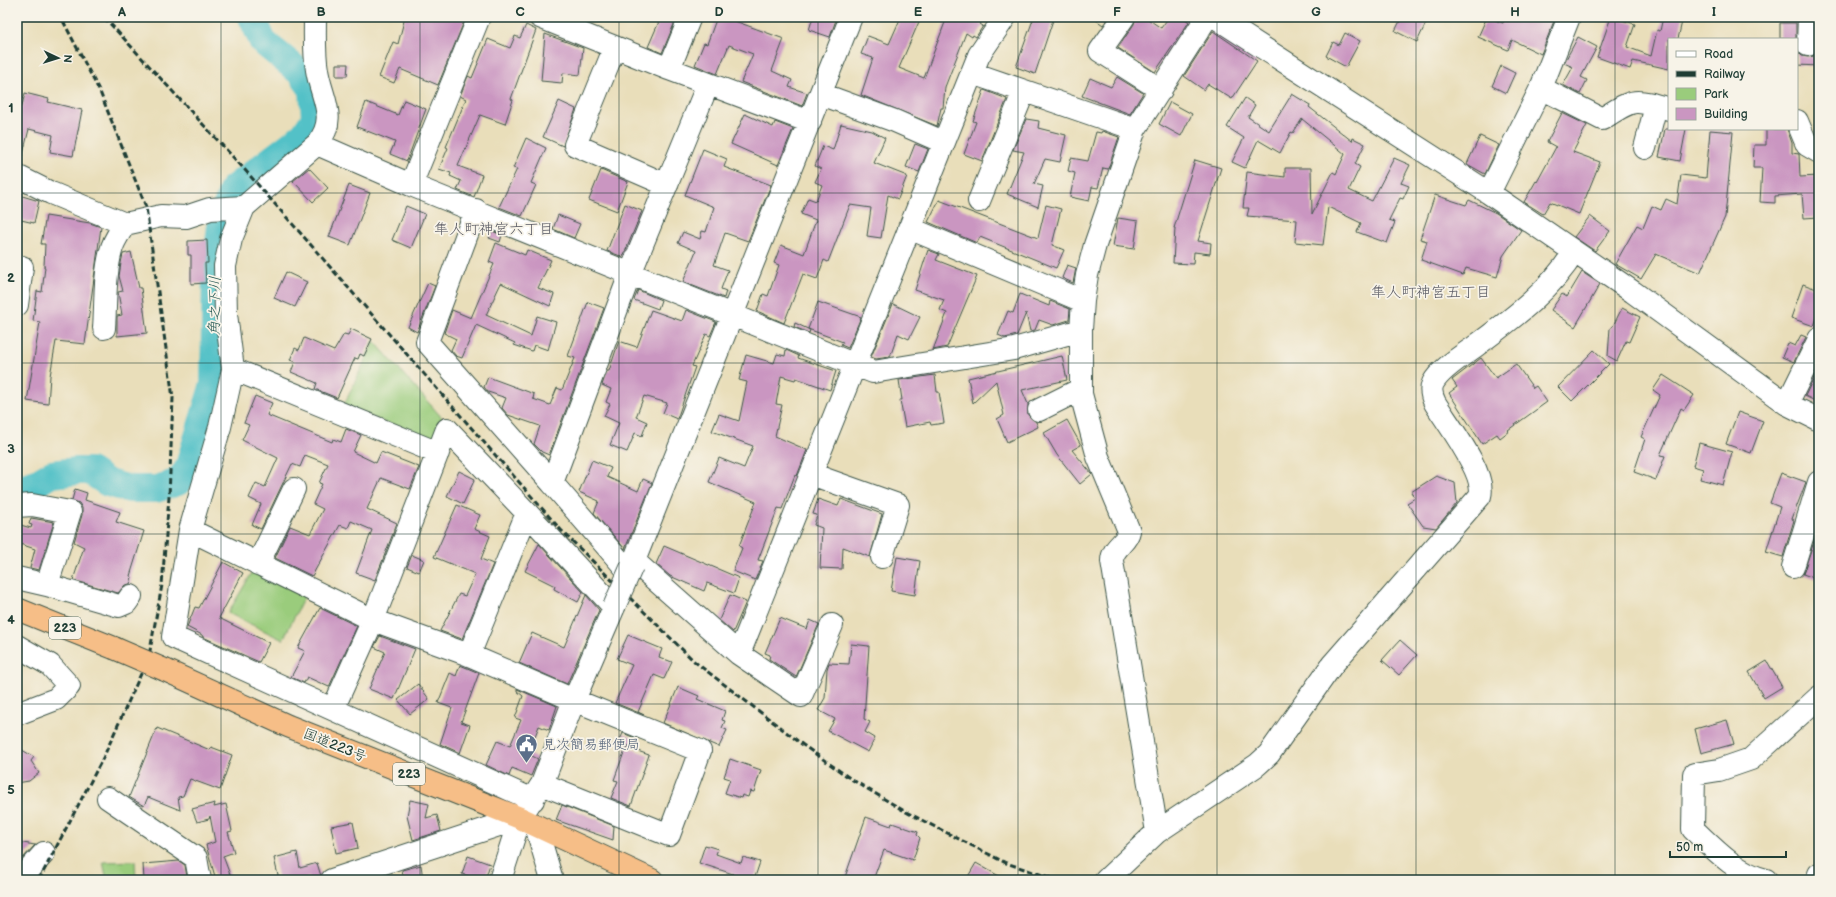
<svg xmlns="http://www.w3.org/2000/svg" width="1836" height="897" viewBox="0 0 1836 897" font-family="'Balsamiq Sans','Klee One',sans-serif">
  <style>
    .green { fill: #9acc7c; stroke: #5c8458 }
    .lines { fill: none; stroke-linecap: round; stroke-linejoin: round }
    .river { stroke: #52c1c7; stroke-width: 28 }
    .building { fill: #ca96c1 }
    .minor-casing { stroke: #3d5548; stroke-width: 24 }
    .highway-casing { stroke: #3d5548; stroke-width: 24 }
    .minor { stroke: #fff; stroke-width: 22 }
    .highway { stroke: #f6be87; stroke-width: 22 }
    .rail { stroke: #1f3d34; stroke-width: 3; stroke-dasharray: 6 3; stroke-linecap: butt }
    .minor-bridge-casing { stroke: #3d5548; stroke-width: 24; stroke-linecap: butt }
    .highway-bridge-casing { stroke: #3d5548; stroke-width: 24; stroke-linecap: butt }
    .minor-bridge { stroke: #fff; stroke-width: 22 }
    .highway-bridge { stroke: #f6be87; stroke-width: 22 }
    .grid { fill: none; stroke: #1f3d34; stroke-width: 1; stroke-opacity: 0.55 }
    .labels { text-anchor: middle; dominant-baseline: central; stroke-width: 3.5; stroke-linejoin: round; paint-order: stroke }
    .shield { fill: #f7f3e8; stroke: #60746a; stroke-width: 1 }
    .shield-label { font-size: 13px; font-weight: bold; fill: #1f3d34 }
    .service-label { font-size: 14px; fill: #4e5e75; stroke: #f7f3e8; text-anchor: start }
    .street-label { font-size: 14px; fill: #1f3d34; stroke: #f7f3e8 }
    .neighbourhood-label { font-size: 15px; fill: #5b5c65; stroke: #f7f3e8 }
    .water-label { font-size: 15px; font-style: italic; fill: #2c5e59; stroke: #f7f3e8 }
    .neatline { fill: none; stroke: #1f3d34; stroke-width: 1.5 }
    .grid-label { font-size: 13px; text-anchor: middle; font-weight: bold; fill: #1f3d34 }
  </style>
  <rect width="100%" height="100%" fill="#f7f3e8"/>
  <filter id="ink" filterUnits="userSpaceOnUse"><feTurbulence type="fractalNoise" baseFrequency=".025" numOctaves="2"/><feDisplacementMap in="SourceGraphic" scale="8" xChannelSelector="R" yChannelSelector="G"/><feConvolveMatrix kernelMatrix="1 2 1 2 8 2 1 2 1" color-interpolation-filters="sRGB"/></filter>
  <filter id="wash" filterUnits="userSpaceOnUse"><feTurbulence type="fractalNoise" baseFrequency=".012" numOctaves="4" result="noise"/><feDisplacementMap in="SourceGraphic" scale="16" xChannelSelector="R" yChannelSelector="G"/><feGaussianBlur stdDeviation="0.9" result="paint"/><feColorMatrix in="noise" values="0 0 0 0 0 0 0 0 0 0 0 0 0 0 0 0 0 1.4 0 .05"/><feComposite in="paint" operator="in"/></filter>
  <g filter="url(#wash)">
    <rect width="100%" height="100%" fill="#e9deba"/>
    <path class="green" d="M374,341L444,420L435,445L344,405Z
      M253,571L305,595L283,640L228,613Z
      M135,861L136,880H107L103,862Z"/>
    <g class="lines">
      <path class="river" d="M17,489L37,483L52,474L77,471H90L108,483L130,489H156L178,482L188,469L214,384L216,267L222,218L233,189L304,135L315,118L313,90L301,73L263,42L252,17"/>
    </g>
    <g id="blocks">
      <path class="building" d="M405,17H466L438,85L400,69L394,83L379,77L393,42L398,44Z
        M661,17H677L662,53L648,47Z
        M717,17H724L784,39L772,71L792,80L789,87L807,93L802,106L741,82L753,54L729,45L717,74L695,65L704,43L707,44Z
        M813,17H837L830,37L809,30Z
        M901,17H921L899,68L924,78L947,17H985L980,24L983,26L976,37L973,35L972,37L966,33L945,87L943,108H941L937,126L861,95L873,58L861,54L868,36L889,44Z
        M1034,17H1054L1035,74L1016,67Z
        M1092,17H1109L1103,25Z
        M1136,17H1145L1161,28L1169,17H1183L1189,22L1155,72L1118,48L1134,24Z
        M1402,17H1414L1426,23L1417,42L1395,31Z
        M1487,17L1503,23L1505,17H1545L1554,21L1541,54L1512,40L1508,50L1478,37Z
        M1611,17L1635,24L1627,47L1651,56L1657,30L1660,31L1663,17H1683L1678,39H1669V69L1633,61L1630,69L1597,57Z
        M1780,23H1796V39H1780Z
        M526,25L536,30L511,99L513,100L505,124L480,115L458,166L482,175L474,197L457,190L461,181L450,176L451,173L439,169L448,148L446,147L466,99L460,96L468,76L472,78L488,39L510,48L515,36L520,38Z
        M1213,31L1257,61L1232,99L1208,84L1204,90L1184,76Z
        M1345,33L1360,41L1346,67L1326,56L1333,42L1339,45Z
        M545,34L583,48L580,75L563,73L562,83L541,81Z
        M1578,37L1597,47L1581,77L1587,80L1580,94L1563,85L1573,67L1564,63Z
        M1819,50V66L1797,65V51L1802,56L1808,57L1814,56Z
        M336,64H348L347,76H336Z
        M1501,66L1515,73L1506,93L1492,86Z
        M1117,77L1143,93L1130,114L1082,96L1090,78L1111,87Z
        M984,90L1007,99L982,161L964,154L976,122L973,121Z
        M25,93L49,99L48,102L82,110L73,156L50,152L53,135L29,129L22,158L17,157V105L22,106Z
        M1292,94L1310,105L1309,107L1352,141L1353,138L1365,144L1355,164L1360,167L1349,190L1372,201L1394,158L1410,165L1401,183L1409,186L1403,199L1400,198L1389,220L1395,222L1387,243L1357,232L1361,223L1328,207L1323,245L1295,242L1297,220L1247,216L1249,208H1243L1247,172L1285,177V168H1311L1312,214L1333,172L1336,174L1345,154L1302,119L1293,133L1291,132L1280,153L1258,140L1245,168L1232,162L1244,138L1227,127L1245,98L1255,105L1248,117L1269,131Z
        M404,100L426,109L407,161L390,154L395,142L357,127L366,102L398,115Z
        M559,101L576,109L563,146L543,137Z
        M1170,102L1192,114L1181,136L1159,124Z
        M1562,113L1587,125L1573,152L1600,162L1579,214L1550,202L1543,214L1524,202L1536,181L1537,182L1556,147L1547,142Z
        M745,114L773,127L775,122L793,129L778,165L731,144Z
        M1026,119L1039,121L1038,128L1066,135L1060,162L1045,159L1034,184L1043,186L1038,207L1007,194L1024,152L1013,150Z
        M841,124L872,131L885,138L874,163L907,176L898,199L888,195L881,238L867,236L871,208L850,205L828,262L824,260L817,279L803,274L784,323L757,311L763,294L768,296L779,265L774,263L781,245L804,254L816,220L801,214L808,198L816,201L822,185L815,182L821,169L815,166L823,146L833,150Z
        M1665,129H1686L1680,161L1659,157Z
        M1766,129H1787L1792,143V153L1799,154L1800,177L1819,176V217L1804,218L1802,194L1775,196V203L1760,202L1762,168H1753L1754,145H1766Z
        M1710,130L1733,132L1725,217L1700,273L1656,254L1641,279L1615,264L1637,225L1643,228L1652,206L1661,210L1666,199L1677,204L1681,175L1706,178Z
        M1102,131L1119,137L1108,169L1103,168L1098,188L1092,187L1089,201L1070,197L1075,173L1068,171L1071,158L1088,161L1096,132L1101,133Z
        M1480,136L1499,145L1485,174L1467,164Z
        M526,138L546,148L531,183L536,185L522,216L499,207L517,169L513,168Z
        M915,144L928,149L919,172L906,167Z
        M703,149L727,159L724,167L771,185L748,241L725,233L714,265L728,270L721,289L726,291L724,298L683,282L696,251L678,243L683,232L700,239L702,231L706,232L714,207L685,195Z
        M1195,160L1221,168L1198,241L1211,243L1210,254L1194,252L1193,264L1173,263L1175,228H1174Z
        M309,168L328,188L313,202L293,181Z
        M601,170L628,182L617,211L589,200Z
        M349,185L370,193L350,245L329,237Z
        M19,195L39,201L34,223L17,219Z
        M1435,195L1466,205L1469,200L1496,213L1521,230L1503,256L1497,277L1466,268L1463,275L1421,260L1427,241L1420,239Z
        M939,200L1038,238L1046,205L1061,209L1052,245L1064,250L1056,268L980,237L977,243L928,222Z
        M625,204L642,211L623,257L607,251Z
        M406,206L425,214L411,248L392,240Z
        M558,215L580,224L574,238L553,229Z
        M46,216L90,223L101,227L85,344L56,341L50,376L48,404L27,401L40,322L33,321L37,291L42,292L45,267H44L45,244H41Z
        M1590,216L1610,231L1595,251L1574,237Z
        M1118,218L1138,221L1134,249L1113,246Z
        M492,231L502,235L500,242L489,238Z
        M207,240L208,263H205L206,283L191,284V255H188V241Z
        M496,243L525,255L527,250L551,260L538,288L554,294L550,306L501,283L486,315L531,336L537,316L556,322L548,350L534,345L532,351L514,345L515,343L476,325L462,358L456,356L451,350L456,339L444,333L452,310L471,318L494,264L489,262Z
        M928,250L939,254L936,260L977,276L947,347L933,350L947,313L940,310L944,300L915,290Z
        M131,252L139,288H141L147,333L117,336V316L122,315L118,292L123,291L119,276L121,263L123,254Z
        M1067,265L1076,268L1073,283L1062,278Z
        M286,272L307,282L295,307L274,298Z
        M1582,272L1600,284L1575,327L1551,310L1562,294L1567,297Z
        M428,283L435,286L417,332L408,327Z
        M1803,284L1819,290V312L1814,326L1791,318Z
        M638,290L661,300L658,309L634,300Z
        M1020,294L1049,306L1050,301L1070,309L1069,320L1053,325L1039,320L1035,330L1030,331L1026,313L1017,335L1005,338L998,335L1008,311L1013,313Z
        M588,302L604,308L549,455L542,452L534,444L540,426L508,415L502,408L506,398L488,392L484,387L488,377L534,394L533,399L550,405L557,388L562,390L575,358L568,356Z
        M818,302L861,317L848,348L841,345L843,342L808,329Z
        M893,304L920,317L909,339L898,334L890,357L876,359L871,357Z
        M1622,308L1640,317L1629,342L1626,341L1617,361L1608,356L1610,328L1613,326Z
        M651,310L682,321L686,310L716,322L710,336L706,334L692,366L695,367L677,419L663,413L667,403L644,396L636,417L647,422L642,436L635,433L627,452L610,445L619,423L604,416L610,404L606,402L611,389L602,385L607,371H609L619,341L637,347Z
        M795,323L810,330L809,333L794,327Z
        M351,329L372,339L364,356L360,354L358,359L355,358L337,398L315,389L317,383L291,372L295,362L290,360L295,348L299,350L304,338L334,351L344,334L348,335Z
        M1801,335L1806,337L1794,362L1782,357L1788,343L1795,346Z
        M786,350L799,356L798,358L836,371L830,390L796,378L795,380L781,376L776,404L782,405L775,436L807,450L797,476L795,475L782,509L778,508L758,560L763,561L755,580L733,571L742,548L739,546L756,502L709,482L719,458L744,468L753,446L712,431L719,414L739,421L747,382L739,380L746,355L774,363L777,354L785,356Z
        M1594,350L1609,364L1572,401L1558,387Z
        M1062,356L1067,380L1022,390L1028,404V415L1036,422L1038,427L1007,442L997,419L1004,415L996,381L973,403L968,378Z
        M1481,358L1496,378L1516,364L1533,388L1536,386L1547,402L1508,430L1509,431L1500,438L1497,434L1482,444L1449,393L1457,387L1452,380Z
        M1819,367V403L1805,396Z
        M935,375L937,392H939L944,423L931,425L930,422L905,427L900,400H902L899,380Z
        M1663,375L1694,395L1684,410L1681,408L1660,455L1665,456L1656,480L1634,472L1645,439L1641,437L1660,395L1653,390Z
        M255,396L272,403L267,415L332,442L333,439L341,442L346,429L361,435L353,452L376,463L381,452L419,467L410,489L381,478L367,509L397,523L375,580L356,573L372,530L351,521L348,528L340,525L312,576L275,558L290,526L310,534L323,509L313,504L322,484L319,483L328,464L305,455L300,467L292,464L261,529L252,525L261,504L249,498L256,483L265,487L278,458L242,440L249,425L244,423Z
        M1738,412L1763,421L1751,453L1726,444Z
        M1067,420L1081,445L1072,450L1092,474L1080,484L1057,455L1044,433Z
        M1699,443L1732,452L1723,485L1700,479L1703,469L1693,466Z
        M592,460L611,468L607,477L638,491L643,479L652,483L625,549L594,513L599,501L579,492Z
        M459,471L475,479L463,504L447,496Z
        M1781,473L1806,482L1792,519L1794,520L1783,557L1766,552L1780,507L1770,503Z
        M1436,476L1455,483L1457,503L1436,528L1423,526L1407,503L1415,498L1411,492Z
        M75,489L87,493L85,500L120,512L116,522L144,531L130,576L132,577L130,584L125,585L118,593L73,580L84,547L74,542L82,515V508L79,503L72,500Z
        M818,499L838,506L841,499L882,514L870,557L843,547L842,569L820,568L822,528L814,525L817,515L813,514Z
        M457,505L480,515L474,529L490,536L481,559L493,564L462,639L440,631L459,594L465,596L475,574L434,557Z
        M31,518L54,522L39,570L30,568L35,549L17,543V524L31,528L32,525L29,524Z
        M1816,535L1819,536V580L1803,574Z
        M539,544L583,592L578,602L554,589L555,586L525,571Z
        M664,546L739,578L734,593L707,583L704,591L670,576L656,564Z
        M412,555L424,560L419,572L407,567Z
        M897,557L920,561L915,595L891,591Z
        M223,562L243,573L219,618L269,643L259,662L203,637L202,635L187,627L195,607L199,608Z
        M586,595L599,610L567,684L519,663L532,633L564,647Z
        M730,595L746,602L733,632L719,620Z
        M320,608L357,626L329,687L307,677L304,683L291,677L305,651L298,648Z
        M780,618L807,629L810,620L819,624L796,677L769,659L770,655L765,653Z
        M628,635L662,649L659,657L672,662L664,679L654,675L638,712L644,715L615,703L632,665L617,659Z
        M380,636L415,649L394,699L369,689L385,652L374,647Z
        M1400,640L1417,655L1399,675L1382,660Z
        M851,644L869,646L864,719L870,722L865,732L875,738L868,752L828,731L835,719L818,710L825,698L827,669L829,663L849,664Z
        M1767,661L1782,687L1764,698L1749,672Z
        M460,665L479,673L461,722L470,725L460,753L440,744L452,708L438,703L450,673L456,676Z
        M418,684L429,699L410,714L398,700Z
        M678,687L699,696L697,699L725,711L722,720L725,721L722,728L727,730L719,747L663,723Z
        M517,689L557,706L549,730L539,726L528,754L538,759L531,776L512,768L509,776L486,765L497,741L510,746L521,720L515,718L523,696L517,691Z
        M1727,720L1734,744L1701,753L1695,729Z
        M157,728L210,750L211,747L232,755L220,790L190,779L183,796L178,797L180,810L148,797L144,806L129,797Z
        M623,733L635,738L631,747L619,742Z
        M17,747L34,757L31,761L39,773L29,781L17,783Z
        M626,747L649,755L631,806L611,798L618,781L614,780Z
        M730,759L761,770L754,792L750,791L748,797L742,795L741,798L725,793L730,779L724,777Z
        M410,800L429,804L426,818L437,815L441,831L413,840L407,816Z
        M215,803L214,807L226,804L232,831L228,832L234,852L223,856L232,880H216L206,845L215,842L210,816L209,819L197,822L192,809Z
        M562,805L614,826L613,840L556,820Z
        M866,817L891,826L892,823L918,832L917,835L920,838L913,860L884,850L873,880H844Z
        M353,822L358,848L336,853L331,826Z
        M17,842L35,845L23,858L17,857Z
        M705,845L718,849L716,854L741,863L743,857L760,862L754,880H732L733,874L699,863Z
        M297,852L300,868L317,863L321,876L320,880H309V877L303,880H279L274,858Z
        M468,856L490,864L485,880H466L468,876L462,874Z
        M179,861L185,865L187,877L171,880H144L143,864Z
        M976,863L1006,880H966Z
        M421,865L423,880H404L402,870Z"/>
    </g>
  </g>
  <g filter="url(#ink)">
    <use href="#blocks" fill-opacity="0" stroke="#3d5548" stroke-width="1"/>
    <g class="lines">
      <defs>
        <path id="minor" d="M315,17C315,35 314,53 317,70C321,98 339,118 317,144L244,207L231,239L225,266L226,314L233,369L220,427L190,530L173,637L533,800
          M540,17L669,69L810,122
          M1124,17L1100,51L1161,90
          M1215,17L1489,193L1633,292L1787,404L1819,420
          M1808,45L1809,17
          M615,47L575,145L667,185
          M669,69L690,17
          M972,73L1135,129
          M1541,88L1602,119C1634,99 1632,98 1669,109
          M821,94L895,121L943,142
          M1797,121L1807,145L1819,152
          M317,144L411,185L873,372L1014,349L1081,330L1083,301L1087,275L1095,245L1135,129L1207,17
          M1645,148L1656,106
          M17,176L51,193L125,224L161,216L186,217L210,209L244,207
          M411,185L479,17
          M1489,193L1541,88L1569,17
          M979,201L1024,91
          M476,210L427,342L552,483L630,274L708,84
          M909,228L1083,301
          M17,266L22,267L17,305
          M104,328C106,303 104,276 111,251C113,241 120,232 125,224
          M1081,330V394L1098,457L1129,531C1127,543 1112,547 1112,561L1157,832
          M233,369L438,453
          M1787,404L1819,339
          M1039,410L1081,389
          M811,474L898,505L882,557
          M552,483L629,572
          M17,506L32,505L70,512L47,585L17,578
          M190,530L373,620L469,655L574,700L700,751L669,835L542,784
          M634,561L739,654L979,55L1005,17
          M258,564L294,489
          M632,566L851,17
          M1793,567L1819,482
          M47,585L119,606L126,603L131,596
          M17,646L50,665L69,686L56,699L17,714
          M739,654L801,696L832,625
          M333,709L373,620L447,429L527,513L469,655
          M108,798L196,858L200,880
          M536,826L552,880
          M20,880L44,853
          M332,880L520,818
          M500,880L520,818L542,784L574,700L614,607L527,513
          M1106,880L1157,832L1257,765L1269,754L1332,665L1480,496C1487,474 1447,423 1435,403C1432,397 1430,389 1433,383C1440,369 1465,354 1477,345C1513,318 1551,290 1574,252
          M1766,880C1736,873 1714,849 1693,829L1694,774L1719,770L1751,759L1819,697
          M1817,880L1819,874"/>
        <path id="highway" d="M17,609L114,648
          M165,670L288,726L520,818L652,880"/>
      </defs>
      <use href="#minor" class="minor-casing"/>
      <use href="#highway" class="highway-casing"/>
      <use href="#minor" class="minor"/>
      <use href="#highway" class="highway"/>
      <path class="rail" d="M104,17L245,170L561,530L695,662L803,745L851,779L906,812L1006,863L1058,880
        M39,880L104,756L149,656L162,585L169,497L173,398L146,207L100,92L61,17"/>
      <defs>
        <path id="minor-bridge" d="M614,607L632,566"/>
        <path id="highway-bridge" d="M114,648L165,670"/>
      </defs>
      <use href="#minor-bridge" class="minor-bridge-casing"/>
      <use href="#highway-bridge" class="highway-bridge-casing"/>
      <use href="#minor-bridge" class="minor-bridge"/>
      <use href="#highway-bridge" class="highway-bridge"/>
    </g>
  </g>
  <path class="grid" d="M221,17V880M420,17V880M619,17V880M818,17V880M1018,17V880M1217,17V880M1416,17V880M1615,17V880M17,193H1819M17,363H1819M17,534H1819M17,704H1819"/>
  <defs>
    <symbol id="civic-pin" viewBox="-11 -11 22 30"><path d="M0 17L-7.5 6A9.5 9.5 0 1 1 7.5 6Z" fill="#5c6f8a" stroke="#f7f3e8"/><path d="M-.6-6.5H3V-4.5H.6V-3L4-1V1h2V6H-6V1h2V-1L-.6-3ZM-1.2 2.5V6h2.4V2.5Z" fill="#fff"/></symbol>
  </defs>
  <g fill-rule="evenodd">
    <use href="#civic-pin" x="514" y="732" width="25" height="34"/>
  </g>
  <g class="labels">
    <g class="shield">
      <rect x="49" y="617" width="32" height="22" rx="3"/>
      <rect x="393" y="763" width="32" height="22" rx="3"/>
    </g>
    <g class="shield-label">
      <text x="65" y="628">223</text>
      <text x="409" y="774">223</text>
    </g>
    <g class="service-label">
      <text x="542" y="744">見次簡易郵便局</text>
    </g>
    <g class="street-label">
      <text transform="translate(335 745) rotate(22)">国道223号</text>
    </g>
    <g class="neighbourhood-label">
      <text x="494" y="229">隼人町神宮六丁目</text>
      <text x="1431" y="292">隼人町神宮五丁目</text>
    </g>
    <g class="water-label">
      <text transform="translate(215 306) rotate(-89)">角之下川</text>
    </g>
  </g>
  <rect width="1836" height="897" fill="none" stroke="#f7f3e8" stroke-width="44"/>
  <rect x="1668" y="38" width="130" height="92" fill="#f7f3e8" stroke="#a1aaa0"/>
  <rect x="1676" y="51" width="20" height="6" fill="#ffffff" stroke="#a1aaa0"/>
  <text x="1704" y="58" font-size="12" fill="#1f3d34">Road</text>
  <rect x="1676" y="71" width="20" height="6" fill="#1f3d34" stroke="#a1aaa0"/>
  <text x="1704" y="78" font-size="12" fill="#1f3d34">Railway</text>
  <rect x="1676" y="88" width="20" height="12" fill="#9acc7c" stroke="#a1aaa0"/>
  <text x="1704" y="98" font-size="12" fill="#1f3d34">Park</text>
  <rect x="1676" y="108" width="20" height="12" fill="#ca96c1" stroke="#a1aaa0"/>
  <text x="1704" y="118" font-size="12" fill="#1f3d34">Building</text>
  <g transform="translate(58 58) rotate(94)" stroke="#f7f3e8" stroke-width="3" paint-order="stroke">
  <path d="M0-3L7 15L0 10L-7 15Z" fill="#1f3d34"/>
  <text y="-6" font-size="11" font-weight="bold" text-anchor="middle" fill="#1f3d34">N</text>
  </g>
  <path d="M1670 851v6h116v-6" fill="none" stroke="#1f3d34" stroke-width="2"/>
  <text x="1676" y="851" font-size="12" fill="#1f3d34" stroke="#f7f3e8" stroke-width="3" paint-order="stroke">50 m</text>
  <rect x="22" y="22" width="1792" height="853" class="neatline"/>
  <g class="grid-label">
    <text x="122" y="16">A</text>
    <text x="321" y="16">B</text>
    <text x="520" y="16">C</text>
    <text x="719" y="16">D</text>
    <text x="918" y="16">E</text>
    <text x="1117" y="16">F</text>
    <text x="1316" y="16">G</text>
    <text x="1515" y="16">H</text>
    <text x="1714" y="16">I</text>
    <text x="11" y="112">1</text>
    <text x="11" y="282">2</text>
    <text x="11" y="453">3</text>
    <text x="11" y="624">4</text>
    <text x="11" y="794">5</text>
  </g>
</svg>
